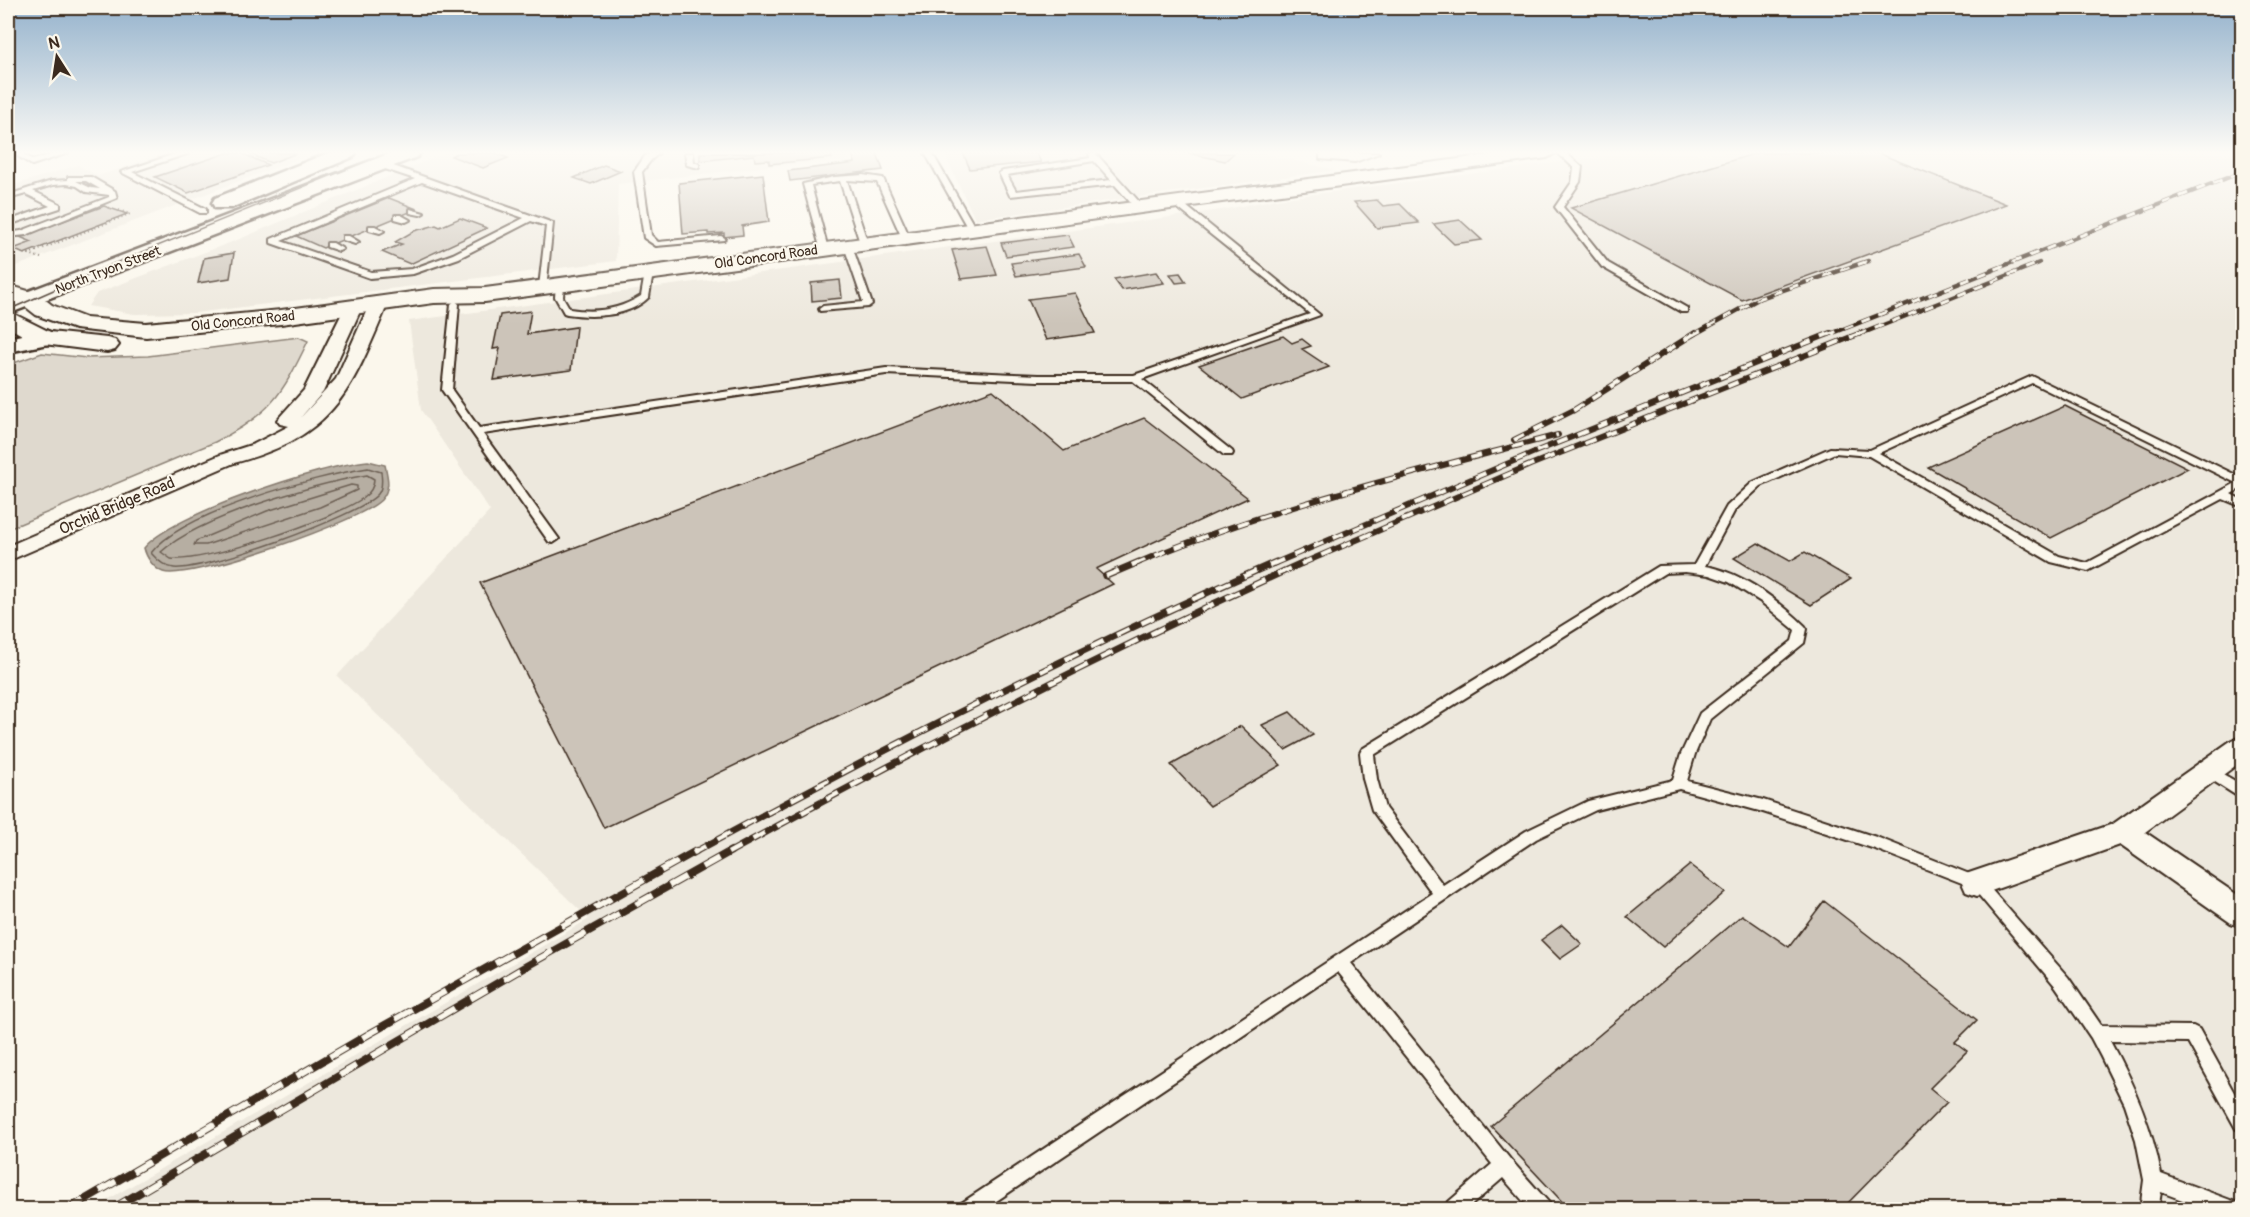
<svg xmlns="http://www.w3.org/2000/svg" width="2250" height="1217" viewBox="0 0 2250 1217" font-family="Pangolin,sans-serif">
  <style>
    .built { fill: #ede8dd }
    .green { fill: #dfd9ce; stroke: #8d8276; stroke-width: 1.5 }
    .water { fill: #b6aea2; stroke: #85796d; stroke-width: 1.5 }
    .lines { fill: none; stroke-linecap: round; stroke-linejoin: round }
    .shore { stroke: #6c5f53; stroke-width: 1.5 }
    .building { fill: #ccc4b9; stroke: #3b2a1e; stroke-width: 1.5 }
    .service-casing { stroke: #3b2a1e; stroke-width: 4 }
    .minor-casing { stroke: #3b2a1e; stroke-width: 4 }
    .tertiary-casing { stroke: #3b2a1e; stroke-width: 4 }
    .primary-casing { stroke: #3b2a1e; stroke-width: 5 }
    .path { stroke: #3b2a1e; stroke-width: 2; stroke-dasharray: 1 3; stroke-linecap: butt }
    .service { fill: #fbf7ec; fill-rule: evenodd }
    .minor { fill: #fbf7ec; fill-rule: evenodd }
    .tertiary { fill: #fbf7ec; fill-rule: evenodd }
    .primary { fill: #fbf7ec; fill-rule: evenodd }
    .tram { stroke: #3b2a1e; stroke-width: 1.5 }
    .rail-far3-casing { stroke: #3b2a1e; stroke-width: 4.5 }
    .rail-far2-casing { stroke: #3b2a1e; stroke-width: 6 }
    .rail-far1-casing { stroke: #3b2a1e; stroke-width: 7 }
    .rail-casing { stroke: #3b2a1e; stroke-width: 8 }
    .rail-far3 { stroke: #fbf7ec; stroke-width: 3; stroke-dasharray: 9; stroke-linecap: butt }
    .rail-far2 { stroke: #fbf7ec; stroke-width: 4; stroke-dasharray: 11; stroke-linecap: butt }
    .rail-far1 { stroke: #fbf7ec; stroke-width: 4.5; stroke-dasharray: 14; stroke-linecap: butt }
    .rail { stroke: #fbf7ec; stroke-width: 6; stroke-dasharray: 19; stroke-linecap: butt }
    .labels { text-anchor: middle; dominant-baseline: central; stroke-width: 4.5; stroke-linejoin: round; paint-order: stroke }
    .far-street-label { font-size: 14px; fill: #3b2a1e; stroke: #fbf7ec }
    .street-label { font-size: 16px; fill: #3b2a1e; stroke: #fbf7ec }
  </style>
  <rect width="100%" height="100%" fill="#fbf7ec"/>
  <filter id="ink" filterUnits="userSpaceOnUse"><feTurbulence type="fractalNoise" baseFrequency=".0167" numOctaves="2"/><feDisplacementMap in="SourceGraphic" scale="12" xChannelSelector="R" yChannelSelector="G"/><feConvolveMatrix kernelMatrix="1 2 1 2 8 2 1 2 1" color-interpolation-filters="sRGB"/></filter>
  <g filter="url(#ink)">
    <path class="built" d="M165,153H313L17,266L8,260V187L78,165L98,176Z
      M445,153H844L846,161L762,167L618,184L616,261L195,313L134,314L88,306L97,293L237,240Z
      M944,153H1261L1336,170L975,219Z
      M1631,153H2242V1209L90,1210L589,919L337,676L490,511L421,410L409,321L1221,210L1277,199Z"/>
    <path class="green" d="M299,337L308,341C282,395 270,415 215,442L8,529V365L42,353L87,358L148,356Z"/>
    <path class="water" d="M368,461L385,465C388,478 391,489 381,500C361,521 190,581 163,572C154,569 146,557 144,548C171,514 323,465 368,461Z"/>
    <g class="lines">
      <path class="shore" d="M368,468L381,472C382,479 383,488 378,494C358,517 204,571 174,568C164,567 157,560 151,553C182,512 316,476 368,468Z
        M367,475L374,479C374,487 370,493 363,498C334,519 205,563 171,559L161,552C199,517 315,484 367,475Z
        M351,485L357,486V490L320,507L206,545H194L196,541L267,511Z"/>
    </g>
    <path class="building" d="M227,153H241L268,165L188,193L155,177Z
      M258,153H297L271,163L252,155Z
      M457,153H495L508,158L483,168L451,156Z
      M700,153H831L832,158L769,164V160L755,161L754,155L700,161Z
      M852,153H877L883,170L790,181L788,171L855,163Z
      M963,153H1036L1041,162L970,169Z
      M1188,153H1234L1225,161Z
      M1757,153H1878L2006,204L1742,300L1571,208Z
      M604,165L621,171L591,184L574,178Z
      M763,174L769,222L742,226L743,235L724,237V233L708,234V232L683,234L679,183Z
      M389,198L417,209L323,248L296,236Z
      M1377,200L1383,206L1400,204L1419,223L1377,228L1354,202Z
      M104,206L127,214L24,254L13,249L32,242L20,237Z
      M460,218L487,228L410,264L382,252L402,244L395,242L414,231L436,225L440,227Z
      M1460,220L1482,240L1454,244L1433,224Z
      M1068,235L1074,247L1006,256L1001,243Z
      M987,246L997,275L961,279L952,250Z
      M234,253L230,278L198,283L204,258Z
      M1079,254L1086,267L1016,276L1011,263Z
      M1156,272L1164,283L1122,290L1114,279Z
      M1180,273L1186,282L1176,283L1170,274Z
      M840,280L842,298L812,301L811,283Z
      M1075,293L1095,333L1046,340L1028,299Z
      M531,311L527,334L576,327L571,370L494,380L500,348L493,349L500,315Z
      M1283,336L1292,343L1302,339L1311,346L1302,349L1329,367L1242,399L1199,365Z
      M993,390L1064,451L1144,418L1248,498L1096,569L1113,584L604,828L480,583Z
      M2065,406L2188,468L2051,538L1928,467Z
      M1758,543L1790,561L1805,552L1851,579L1811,605L1734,558Z
      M1290,712L1313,735L1285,750L1262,725Z
      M1241,726L1281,765L1210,806L1171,765Z
      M1690,865L1725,892L1663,947L1627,917Z
      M1824,901L1977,1020L1955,1042L1967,1051L1930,1088L1947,1102L1841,1210H1570L1491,1126L1742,915L1789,947Z
      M1562,925L1582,944L1560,959L1541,940Z"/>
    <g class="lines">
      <defs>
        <path id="service" d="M13,153H22L33,160L56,153H68L32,165Z
          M178,153H190L132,172L206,209V213H200L121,172Z
          M650,153H659L651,160L642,172L651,235L658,242L721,236L725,238L724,240L656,246L644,238L634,172L645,156Z
          M685,153H693L694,162L699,164V168L687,165Z
          M925,153H932L976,229L975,231L968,229Z
          M1089,153H1095L1099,157L1143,206V210H1137L1115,185L1010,196L999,173L1003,171L1090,158ZM1094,161L1111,180L1016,191L1007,175Z
          M1558,153H1566L1582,167L1580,182L1563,207L1608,263L1687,308V312H1681L1602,267L1555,207L1572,182L1574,168Z
          M379,163H385L553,223L546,289L539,287L546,226L531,221L459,258L413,274L370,278L271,243V239L415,179L379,167ZM422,182L524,218L453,254L412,269L371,272L281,241Z
          M863,175L883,178L910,238L906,240L902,238L877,182L847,180L868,244L861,246L840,181L811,185L828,249L821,251L803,184L834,177Z
          M68,177H91L115,191L117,198L26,235L8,237V233L21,231L109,197V195L86,192L77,186L67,184L53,185L33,191L60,204V208L8,225V221L50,206L26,194L8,199V195L52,181L68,180ZM76,181H86L100,189L91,188Z
          M1174,201H1180L1320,315L1142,379L1232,451L1233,453L1232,455H1224L1133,381H1038L886,374L483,434L559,539L553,543L549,542L442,390L451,304L455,301L459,304L452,390L479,428L886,368L1038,375H1134L1310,314L1174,205Z
          M410,209L424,213L420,215L410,213Z
          M395,215H401L410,220L406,222L395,219Z
          M369,226H375L384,231L380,233L369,230Z
          M343,236H349L359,242L355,244L343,240Z
          M327,243H333L343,249L339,251L327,247Z
          M845,244L852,246L872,304L868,307L820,311L819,309L823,306L863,302L844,246Z
          M649,270L653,273L649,297C629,317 594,318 567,314L564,313L555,297L556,285L560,282L564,285L563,297L570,309C595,313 619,310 641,296L645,273Z
          M2032,376L2242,478V488L2231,494L2242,500V507L2223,499L2088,571L2051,562L1869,456L1835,453L1761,486L1735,510L1705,566C1742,572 1778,600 1805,626L1807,629L1804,643L1710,719L1695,754L1687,781L1763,800L1879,838L1982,879L2068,977L2101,1025L2193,1026L2199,1029L2242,1107V1131L2236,1129L2188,1042L2110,1041C2133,1083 2152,1126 2161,1174L2241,1204L2242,1210H2209L2161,1192L2158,1210H2140L2144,1180L2136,1140L2124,1104L2101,1057L2091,1038L2056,987L1972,887L1875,849L1763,812L1679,789L1596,810L1536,839L1351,963L1510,1159L1550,1204L1553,1210H1531L1503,1178L1466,1210H1443L1446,1204L1492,1164L1338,972L983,1210H957L960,1204L1432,893L1372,810L1363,779L1360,753L1362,749L1659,566L1694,565L1727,506L1753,482L1830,448L1870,450ZM2032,383L2236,483L2087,563L2059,556L1879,453ZM1685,572L1709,575L1729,582L1761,602L1795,630L1792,641L1700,713L1681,754L1673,780L1588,801L1526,831L1443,885L1385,808L1377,779L1374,755L1665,573Z
          M2209,766L2242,785V797L2237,796L2204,775L2202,771L2204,767Z"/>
        <path id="minor" d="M1320,153H1379L1355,162L1320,159Z
          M379,298L388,303C351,391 335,436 234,463L8,561V546L220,455L254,444L289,426L280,424L277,420L304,390L347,303H359L362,307L323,392L301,417L303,415L336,379L370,303Z
          M2242,737V761L2145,832L2242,898V927L2231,923L2120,845L1977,896L1966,892L1962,883L1966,874L2113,824L2232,740Z"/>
        <path id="tertiary" d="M1504,153H1556L1547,158L485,302L434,303L281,324L146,337L75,329L36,315L22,304L8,299V285L38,294L52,305L86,318L146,323L281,310L434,289L485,288Z
          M8,311L50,332L107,338L115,340L119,345L115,350L107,352L36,343L8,327Z"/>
        <path id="primary" d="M328,153H356L353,157L231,208H215L212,203L215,198Z
          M391,153H420L417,157L8,314V299Z
          M44,330L53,333L57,338L53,343L8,352V338Z"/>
      </defs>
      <use href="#service" class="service-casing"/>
      <use href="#minor" class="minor-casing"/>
      <use href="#tertiary" class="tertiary-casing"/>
      <use href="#primary" class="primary-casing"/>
      <path class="path" d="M41,258L29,254L130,214L119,210"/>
      <use href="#service" class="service"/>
      <use href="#minor" class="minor"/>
      <use href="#tertiary" class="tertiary"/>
      <use href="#primary" class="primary"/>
      <path class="tram" d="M8,310L113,264L387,153"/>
      <defs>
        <path id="rail-far3" d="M1693,335L1760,298L1868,261
          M1828,335L2242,172
          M1858,335L2039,263"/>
        <path id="rail-far2" d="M1514,440L1574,410L1695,333
          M1135,564C1271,506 1415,473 1558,435
          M1273,564L1537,451L1831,333
          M1301,564L1530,465L1861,333"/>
        <path id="rail-far1" d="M1106,576L1139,562
          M693,853C884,749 1077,649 1276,562
          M728,853C917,749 1108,651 1304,562"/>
        <path id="rail" d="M67,1210L369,1034L696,851
          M110,1210L523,968L731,851"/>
      </defs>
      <use href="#rail-far3" class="rail-far3-casing"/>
      <use href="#rail-far2" class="rail-far2-casing"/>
      <use href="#rail-far1" class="rail-far1-casing"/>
      <use href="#rail" class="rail-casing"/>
      <use href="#rail-far3" class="rail-far3"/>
      <use href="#rail-far2" class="rail-far2"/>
      <use href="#rail-far1" class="rail-far1"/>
      <use href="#rail" class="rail"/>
    </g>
  </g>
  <linearGradient id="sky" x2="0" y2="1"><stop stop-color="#94b2cc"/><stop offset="0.47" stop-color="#fdfbf6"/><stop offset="1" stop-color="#fdfbf6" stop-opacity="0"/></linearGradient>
  <rect width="2250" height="324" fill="url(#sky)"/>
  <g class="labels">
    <g class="far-street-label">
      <text transform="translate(766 257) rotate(-8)">Old Concord Road</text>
      <text transform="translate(108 270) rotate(-21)">North Tryon Street</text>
      <text transform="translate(243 321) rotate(-6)">Old Concord Road</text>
    </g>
    <g class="street-label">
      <text transform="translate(117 506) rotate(-23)">Orchid Bridge Road</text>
    </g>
  </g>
  <rect width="2250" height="1217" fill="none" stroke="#fbf7ec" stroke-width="30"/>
  <rect x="15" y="15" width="2220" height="1187" fill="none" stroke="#3b2a1e" stroke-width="2" filter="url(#ink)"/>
  <g transform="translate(57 57) rotate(348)" stroke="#fbf7ec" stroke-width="4.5" paint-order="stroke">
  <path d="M0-4.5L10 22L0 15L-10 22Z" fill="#3b2a1e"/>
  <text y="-9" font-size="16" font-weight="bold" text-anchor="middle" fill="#3b2a1e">N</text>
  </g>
</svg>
